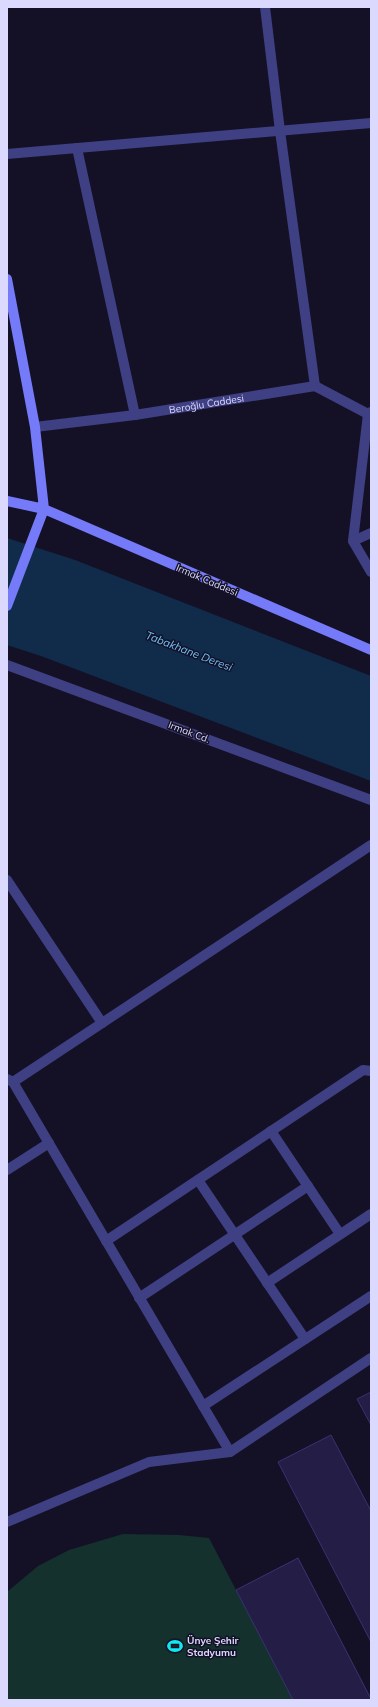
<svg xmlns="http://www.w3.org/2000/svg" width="378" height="1707" viewBox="0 0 378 1707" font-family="Mulish,sans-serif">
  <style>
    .green { fill: #14312e }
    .water { fill: #112b4b }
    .building { fill: #241e47; stroke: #3a3172 }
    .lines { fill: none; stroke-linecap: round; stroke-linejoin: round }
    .street { stroke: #3f4083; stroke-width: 10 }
    .secondary { stroke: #757af8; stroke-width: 10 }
    .labels { text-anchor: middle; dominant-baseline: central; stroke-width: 3; stroke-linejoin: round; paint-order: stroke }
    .street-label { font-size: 10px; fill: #dbd9fd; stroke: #141127 }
    .poi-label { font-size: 10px; font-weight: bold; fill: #dbd9fd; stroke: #141127; text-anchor: start }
    .water-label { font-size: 11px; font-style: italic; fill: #6dc0f7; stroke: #141127 }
  </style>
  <rect width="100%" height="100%" fill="#141127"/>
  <path class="green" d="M123,1534L179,1535L209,1538L236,1590L298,1558L371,1700H7V1592L38,1566L69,1550Z"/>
  <path class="water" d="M7,538L75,560L371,676V781L41,656L7,645Z"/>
  <path class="building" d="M371,1392V1425L357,1399Z
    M331,1435L371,1511V1642L278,1462Z
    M298,1558L371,1699V1700H293L236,1590Z"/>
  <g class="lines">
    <g class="street">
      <path d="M265,7L280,131L315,386"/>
      <path d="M77,148L135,415"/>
      <path d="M7,154L371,123"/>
      <path d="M368,414L353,541L371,572"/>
      <path id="s1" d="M35,427L135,415L315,386L368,414L371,412"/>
      <path d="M353,541L371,533"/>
      <path d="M7,665L371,800"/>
      <path d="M7,880L102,1023"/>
      <path d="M7,1079L13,1082L230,1452"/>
      <path d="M13,1082L371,845"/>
      <path d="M271,1131L340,1234"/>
      <path d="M7,1170L49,1143"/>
      <path d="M198,1180L305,1339"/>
      <path d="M106,1241L363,1070L371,1071"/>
      <path d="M267,1283L371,1214"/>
      <path d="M139,1298L308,1186"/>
      <path d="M203,1406L371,1296"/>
      <path d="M7,1522L149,1462L230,1452L371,1358"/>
    </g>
    <path class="secondary" d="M7,279L35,427L44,509L7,606
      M7,501L44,509L371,650"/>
  </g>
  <defs>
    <symbol id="stadium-bare" viewBox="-9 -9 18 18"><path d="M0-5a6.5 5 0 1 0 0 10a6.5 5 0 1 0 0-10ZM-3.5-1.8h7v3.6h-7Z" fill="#10e9f2" stroke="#141127" stroke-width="2.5" paint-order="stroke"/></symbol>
  </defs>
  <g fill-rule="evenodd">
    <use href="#stadium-bare" x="164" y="1635" width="22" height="22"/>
  </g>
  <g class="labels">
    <g class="street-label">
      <text stroke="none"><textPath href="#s1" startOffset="173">Beroğlu Caddesi</textPath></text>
      <text transform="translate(207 580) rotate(23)">Irmak Caddesi</text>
      <text transform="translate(189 732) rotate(21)">Irmak Cd.</text>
    </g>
    <g class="poi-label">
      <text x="187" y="1640">Ünye Şehir<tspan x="187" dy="12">Stadyumu</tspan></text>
    </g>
    <g class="water-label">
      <text transform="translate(189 651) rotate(21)">Tabakhane Deresi</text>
    </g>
  </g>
  <rect width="378" height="1707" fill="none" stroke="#dbd9fd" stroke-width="16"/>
</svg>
